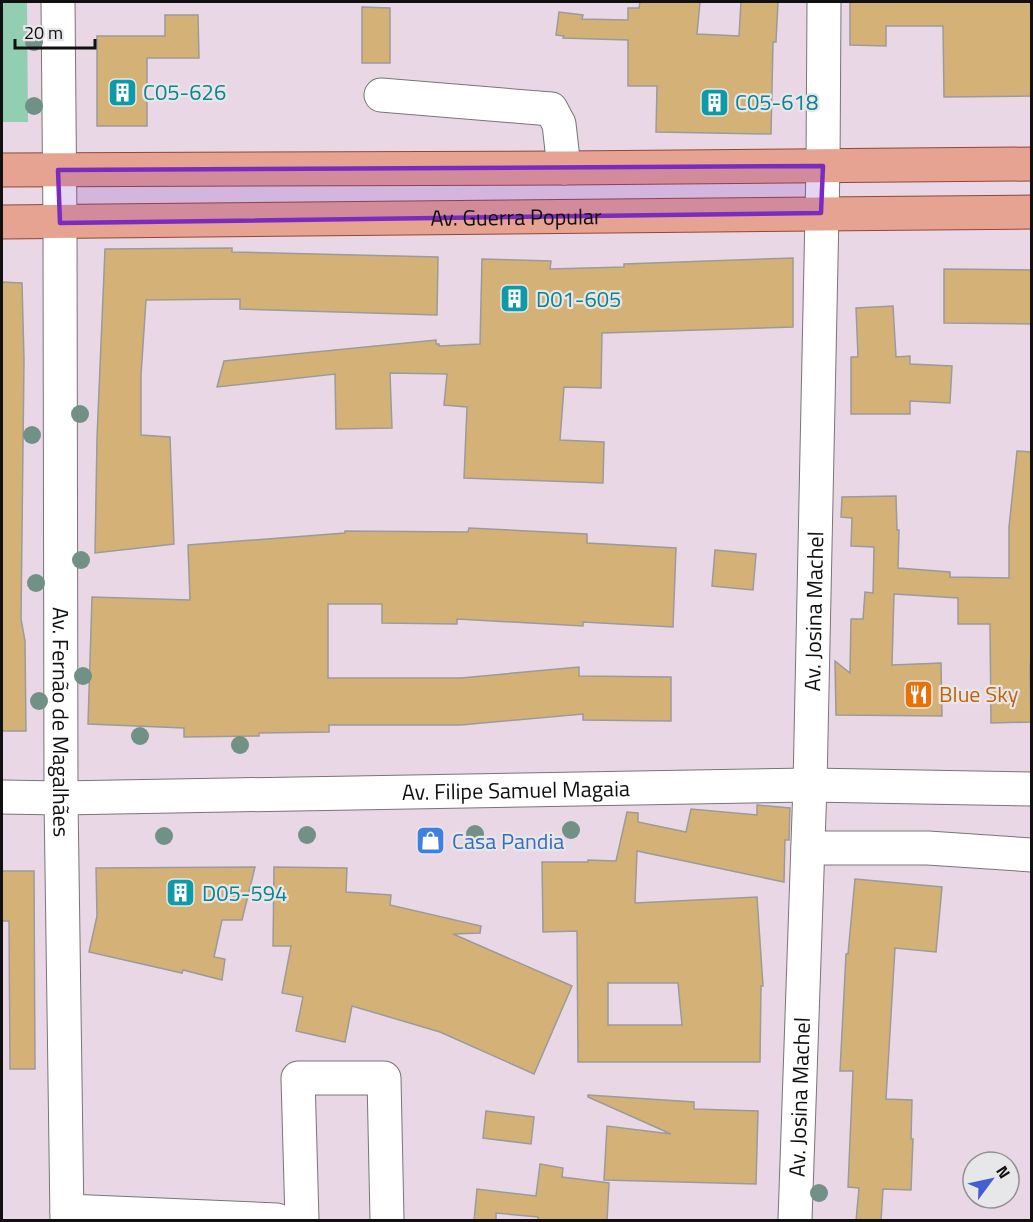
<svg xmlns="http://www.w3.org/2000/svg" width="1033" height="1222" viewBox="0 0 1033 1222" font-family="'Titillium Web',sans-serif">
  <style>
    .commercial { fill: #ead7e6; fill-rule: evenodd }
    .green { fill: #92cfb2 }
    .building { fill: #d4b177; stroke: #9b9b99; stroke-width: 1.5; fill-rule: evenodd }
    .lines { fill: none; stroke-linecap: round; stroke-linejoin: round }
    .minor-casing { stroke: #767677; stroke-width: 35 }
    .major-casing { stroke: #904835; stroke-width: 35 }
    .minor { stroke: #fff; stroke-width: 33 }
    .major { stroke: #e6a391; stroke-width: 33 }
    .tree { fill: #719186 }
    .marked { fill: #7b2cbf; fill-opacity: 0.2; stroke: #7b2cbf; stroke-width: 4.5; stroke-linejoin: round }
    .labels { text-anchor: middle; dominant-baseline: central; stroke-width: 4.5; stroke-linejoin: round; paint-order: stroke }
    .culture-label { font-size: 22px; fill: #0d838f; stroke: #e7e7e9; text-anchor: start }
    .street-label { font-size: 22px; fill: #101011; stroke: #e7e7e9 }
    .food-label { font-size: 22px; fill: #c56008; stroke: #e7e7e9; text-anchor: start }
    .shop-label { font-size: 22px; fill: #366cbe; stroke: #e7e7e9; text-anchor: start }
  </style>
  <rect width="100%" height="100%" fill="#e7e7e9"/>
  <path class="commercial" d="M2,2H1031V1220H2ZM973,1162H1009V1198H973Z"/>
  <path class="green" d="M2,2H27L28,122H2Z"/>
  <path class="building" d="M640,2H700L697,34L739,36L741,2H778L776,42H773L771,134L656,132L657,86H628V40L563,38L564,36L556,35L559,12L583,15L582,19L628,20V8H639Z
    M850,2H1032V96L944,97L943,26H886V46L850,45Z
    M362,7L390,8V63H362Z
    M165,15H198L199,58H147V126H97V36H165Z
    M232,248V252L438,257L437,315L240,309V299L146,300L141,375V435L170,437L174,544L95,553L97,438L105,249Z
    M793,258V327L602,333L601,388L564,387L560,440L604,442L603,483L464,478L467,407L444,405L447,374L390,373L392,428L336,429L335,374L217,387L224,361L436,340V344H439V346L480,344L482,259L551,261L550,269L624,267V264Z
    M944,269L1032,270V324L944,323Z
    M2,282L22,283L24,360L21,619L25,641L26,731H2Z
    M893,306L896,357L910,356V364L952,366L950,403L910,401V414H851V357H858L856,308Z
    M1017,451L1032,452V664H1030L1031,722L991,723L990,624H958V598L894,594L892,665L941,663L942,716L836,715L835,661L850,673L851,619H863L865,592L873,593L874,547L851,546L852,518L841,517L842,497L896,496L897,530H899L898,568L950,572V577L1009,578V527Z
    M469,528L587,534V543L676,548L673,627L583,622V626L457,619V624L382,623V604H328V678H461L579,667V676L671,677V721L583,720V714L461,725H329V732L259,733V736L184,737V728L88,724L92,597L190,600L188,545L345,533V531L468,532Z
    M715,550L756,554L753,590L712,586Z
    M757,805L790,808L789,840H785L784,882L637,851L635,903L757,897L763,986H761L760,1062H578L577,931L543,932L542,862H588V860L616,861L627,812L638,813V822L686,832L691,809L757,815ZM608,983H678L682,1025H608Z
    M255,867L242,920H222L214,957L225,959L222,980L183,970L182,973L89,952L97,916L96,868Z
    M274,867L347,868L346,892L391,895L390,905L481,926L480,933L453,934L572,986L534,1074L440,1032L352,1006L345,1042L296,1031L303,997L282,993L291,946H273Z
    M2,871H34L35,1069H10L9,921H2Z
    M855,879L942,887L936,952L895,948L886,1099L912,1100L911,1139H913L911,1190L883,1189L881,1221H856L859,1188L848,1187L853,1071H840L846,954H848Z
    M588,1095L694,1102V1109L758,1111L756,1184L604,1180L607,1126L671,1134L588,1097Z
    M486,1111L534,1117L531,1144L483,1138Z
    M540,1164L563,1168L562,1177L609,1183L607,1221H538V1217L496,1213V1221H474L477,1189L536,1196Z"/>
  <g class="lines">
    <defs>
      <g id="minor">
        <path id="s1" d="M58,2L60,223L61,798L67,1220"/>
        <path d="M381,95L551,109L559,124L564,168"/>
        <path id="s2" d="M2,797L61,798L810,785L1032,789"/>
        <path d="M808,848H928L1032,855"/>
        <path d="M67,1211L277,1220"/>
        <path d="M302,1220L298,1078H384L387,1220"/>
        <path id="s3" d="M795,1220L810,785L823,166L824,2"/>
      </g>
      <g id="major">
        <path d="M2,170L564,168L1032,164"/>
        <path id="s4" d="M2,222L1032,212"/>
      </g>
    </defs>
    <use href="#minor" class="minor-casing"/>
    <use href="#major" class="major-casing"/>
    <use href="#minor" class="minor"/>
    <use href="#major" class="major"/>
  </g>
  <g class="tree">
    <circle cx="34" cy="42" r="9"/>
    <circle cx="34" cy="106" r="9"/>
    <circle cx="80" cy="414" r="9"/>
    <circle cx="32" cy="435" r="9"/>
    <circle cx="81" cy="560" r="9"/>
    <circle cx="36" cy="583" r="9"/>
    <circle cx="83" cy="676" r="9"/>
    <circle cx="39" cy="701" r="9"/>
    <circle cx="140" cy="736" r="9"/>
    <circle cx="240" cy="745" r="9"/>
    <circle cx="571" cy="830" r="9"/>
    <circle cx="475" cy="834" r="9"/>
    <circle cx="307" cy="835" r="9"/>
    <circle cx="164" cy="836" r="9"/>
    <circle cx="819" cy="1193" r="9"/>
  </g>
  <path class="marked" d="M823,166L821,213L60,223L58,170Z"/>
  <defs>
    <symbol id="building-square" viewBox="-11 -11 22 22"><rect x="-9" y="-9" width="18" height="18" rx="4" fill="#0f9aa8" stroke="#e7e7e9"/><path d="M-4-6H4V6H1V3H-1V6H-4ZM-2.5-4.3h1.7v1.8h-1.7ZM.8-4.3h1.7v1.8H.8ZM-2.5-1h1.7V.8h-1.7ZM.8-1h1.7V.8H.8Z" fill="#fff"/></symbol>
    <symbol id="restaurant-square" viewBox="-11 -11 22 22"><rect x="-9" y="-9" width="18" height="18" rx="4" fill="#e8710a" stroke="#e7e7e9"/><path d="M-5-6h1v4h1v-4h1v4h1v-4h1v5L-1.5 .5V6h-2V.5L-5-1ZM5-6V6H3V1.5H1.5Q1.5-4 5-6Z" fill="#fff"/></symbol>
    <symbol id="shop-square" viewBox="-11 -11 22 22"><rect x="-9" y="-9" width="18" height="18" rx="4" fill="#3f7fe0" stroke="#e7e7e9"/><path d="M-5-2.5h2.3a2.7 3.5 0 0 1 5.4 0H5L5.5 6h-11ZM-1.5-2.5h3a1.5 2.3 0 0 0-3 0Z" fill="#fff"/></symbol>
  </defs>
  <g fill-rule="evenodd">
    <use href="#building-square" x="106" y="76" width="33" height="33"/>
    <use href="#building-square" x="698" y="86" width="33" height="33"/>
    <use href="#building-square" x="498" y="282" width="33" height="33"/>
    <use href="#restaurant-square" x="902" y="678" width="33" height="33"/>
    <use href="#shop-square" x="414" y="824" width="33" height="33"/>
    <use href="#building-square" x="164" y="876" width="33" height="33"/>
  </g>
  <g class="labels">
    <g class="culture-label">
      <text x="143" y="92">C05-626</text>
      <text x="735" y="102">C05-618</text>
      <text x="536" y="299">D01-605</text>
      <text x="202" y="893">D05-594</text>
    </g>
    <g class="street-label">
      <text stroke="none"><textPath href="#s4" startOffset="514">Av. Guerra Popular</textPath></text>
      <text stroke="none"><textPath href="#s3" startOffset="609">Av. Josina Machel</textPath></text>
      <text stroke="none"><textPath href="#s1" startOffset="720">Av. Fernão de Magalhães</textPath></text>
      <text stroke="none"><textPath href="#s2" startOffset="514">Av. Filipe Samuel Magaia</textPath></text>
      <text stroke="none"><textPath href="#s3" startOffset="123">Av. Josina Machel</textPath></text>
    </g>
    <g class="food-label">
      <text x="939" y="694">Blue Sky</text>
    </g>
    <g class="shop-label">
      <text x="452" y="841">Casa Pandia</text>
    </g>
  </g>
  <rect width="1033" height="1222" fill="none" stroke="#101011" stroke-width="6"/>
  <g transform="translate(991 1180) rotate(57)"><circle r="28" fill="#e7e7e9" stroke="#919193" stroke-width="1.5"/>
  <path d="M0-4.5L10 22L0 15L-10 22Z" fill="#445fd2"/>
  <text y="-9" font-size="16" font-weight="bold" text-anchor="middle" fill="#101011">N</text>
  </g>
  <path d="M15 39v9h80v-9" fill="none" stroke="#101011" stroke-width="3"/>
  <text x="24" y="39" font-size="18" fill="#101011" stroke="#e7e7e9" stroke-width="4.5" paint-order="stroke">20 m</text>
</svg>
